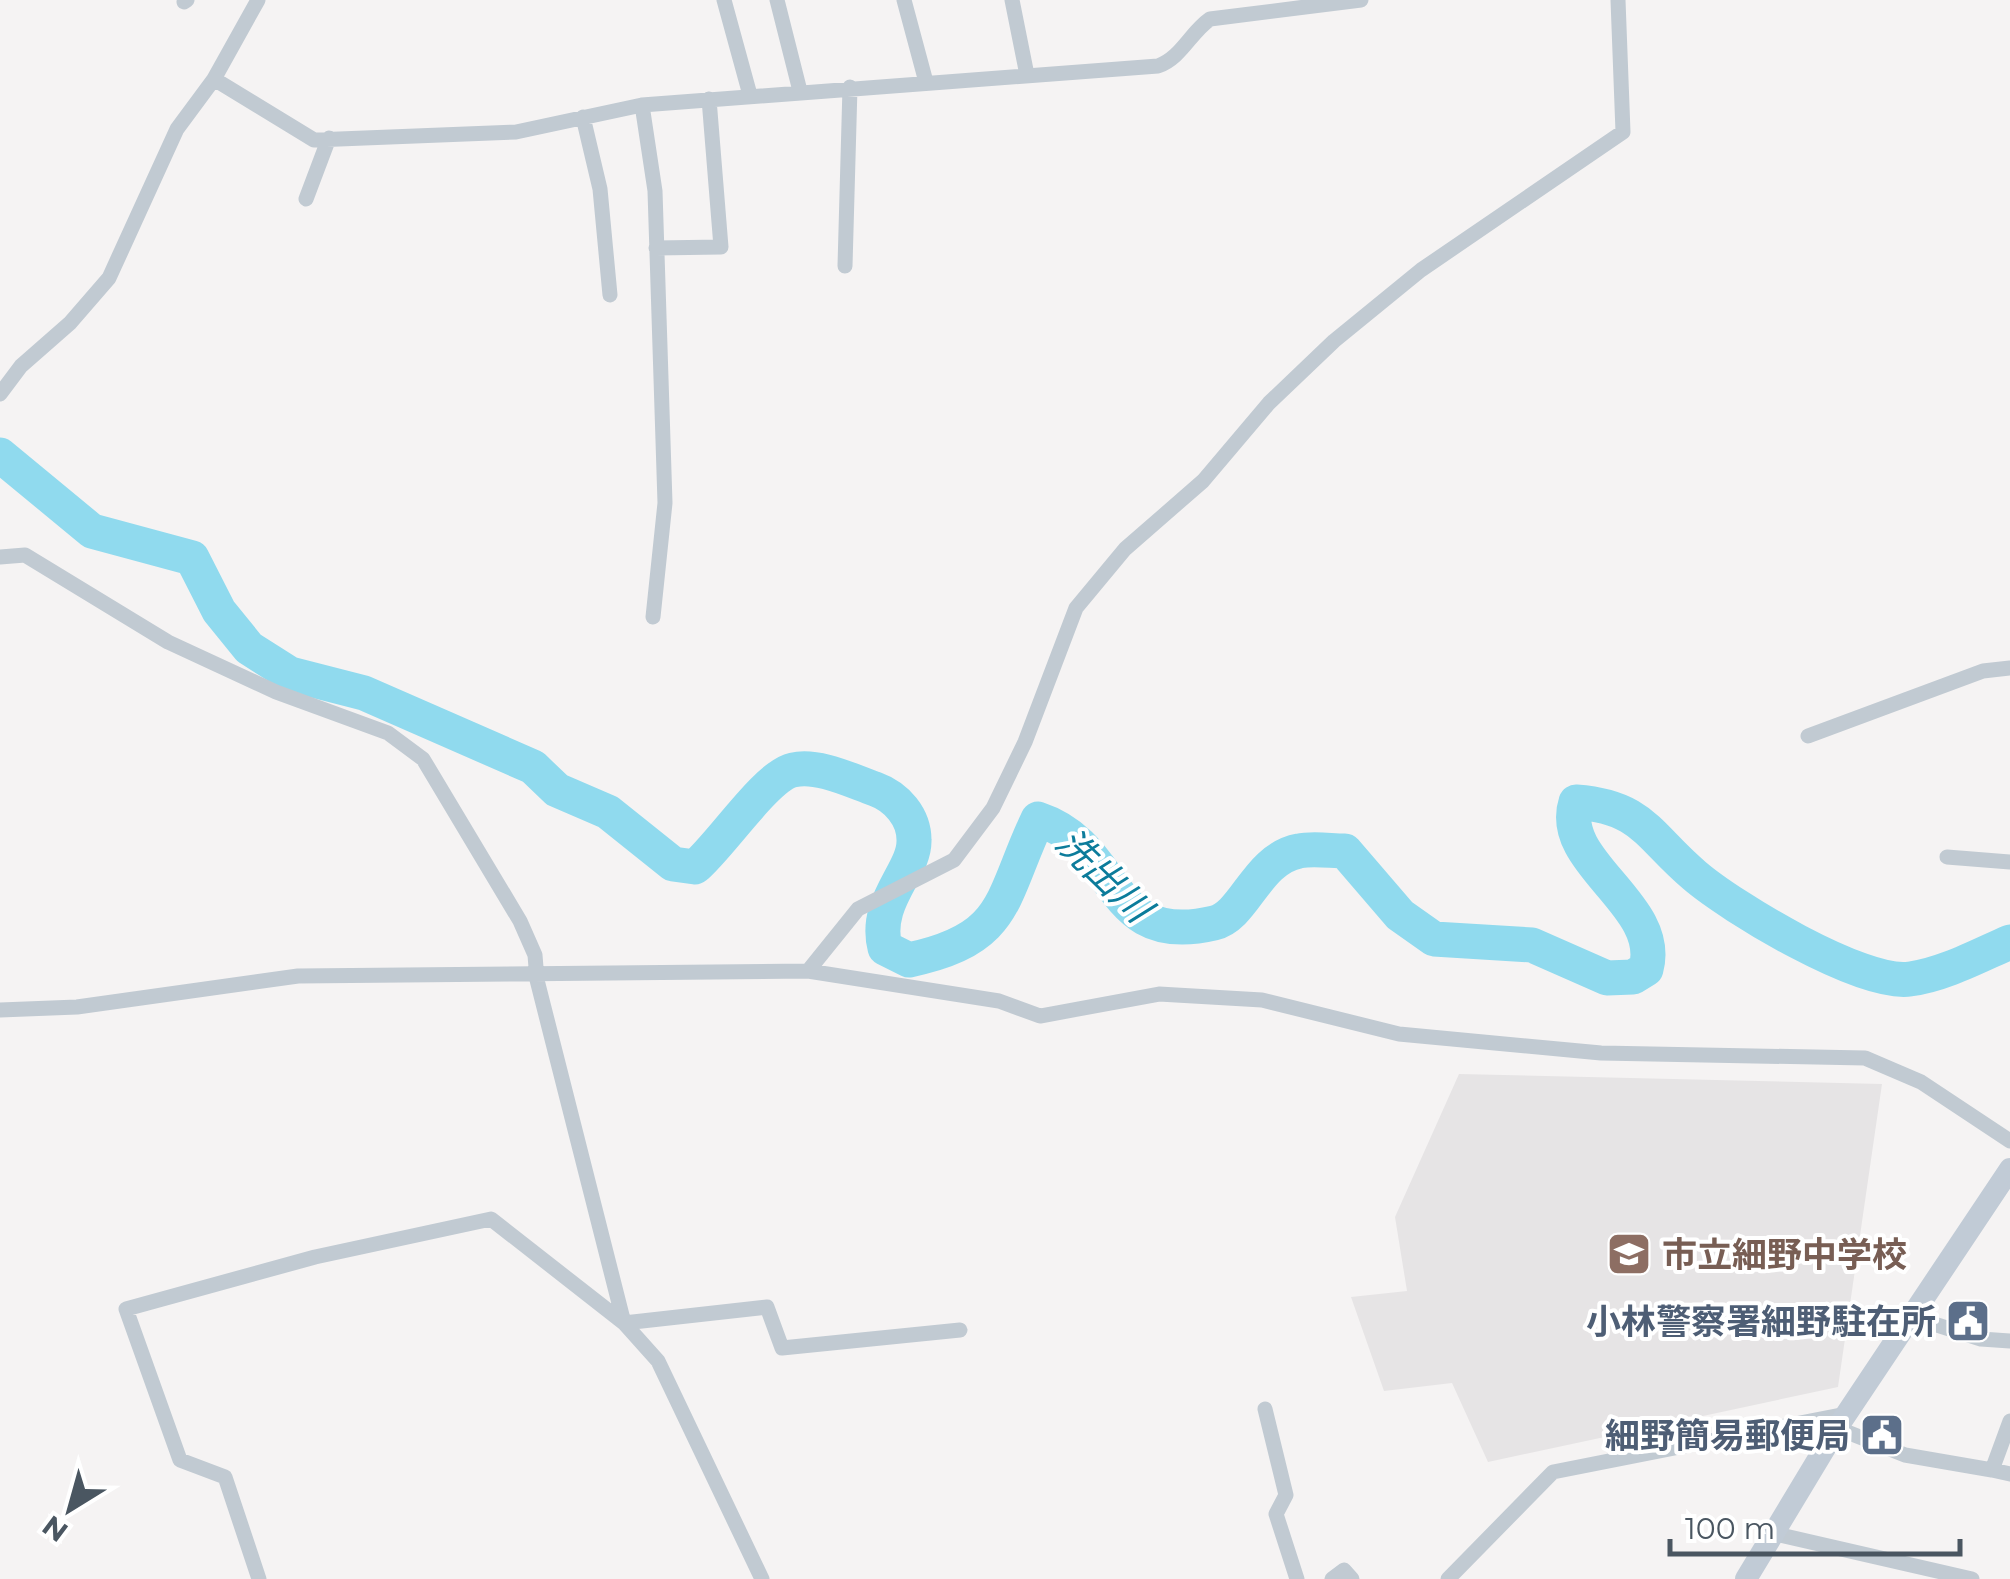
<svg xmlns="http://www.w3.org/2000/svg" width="2010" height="1579" viewBox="0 0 2010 1579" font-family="Montserrat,'Noto Sans JP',sans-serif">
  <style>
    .education { fill: #e6e4e5 }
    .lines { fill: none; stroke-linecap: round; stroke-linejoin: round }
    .river { stroke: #90daee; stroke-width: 35 }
    .street { stroke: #c1cad2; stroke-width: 15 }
    .secondary { stroke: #c1cbd6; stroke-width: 22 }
    .labels { text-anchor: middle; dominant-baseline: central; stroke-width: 8; stroke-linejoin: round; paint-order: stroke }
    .education-label { font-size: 35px; font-weight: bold; fill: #785e54; stroke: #fff; text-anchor: start }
    .service-label { font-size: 35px; font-weight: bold; fill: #4e5e75; stroke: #fff; text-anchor: end }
    .water-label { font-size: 38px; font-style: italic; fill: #0c7c9b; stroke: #fff }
  </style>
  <rect width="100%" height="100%" fill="#f5f3f3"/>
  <path class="education" d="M1459,1074L1882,1084L1838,1387L1488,1462L1452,1383L1384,1391L1351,1297L1407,1291L1395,1217Z"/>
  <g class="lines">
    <path class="river" d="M0,455L92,531L192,558L219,611L249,648L290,674L364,693L533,767L557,790L608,812L673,864L695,867C721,845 766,776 793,770C818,764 852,781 875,789C897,797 914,817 914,840C915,872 873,901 885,948L909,960C1009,939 1000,899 1038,819C1123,847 1104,949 1214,923C1245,916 1256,859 1299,851C1313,848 1331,851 1345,851L1400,915L1434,939L1532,945L1607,978L1633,977L1646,969C1664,904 1556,863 1576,802C1643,807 1648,836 1694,875C1731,907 1862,986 1910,979C1943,975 1980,955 2010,942"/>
    <path class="street" d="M724,0L750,95
      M777,0L800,91
      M904,0L926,82
      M1012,0L1027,75
      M184,2L187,0
      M214,79L314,140L516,132L642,105L1158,66C1181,58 1190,33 1210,19L1361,0
      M642,105L655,191L665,503L653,617
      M583,117L600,189L610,295
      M306,199L329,138
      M656,248L721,247L709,99
      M845,266L850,87
      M0,394L21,366L70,323L109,278L177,129L214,79L258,0
      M0,557L25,555L168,642L276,692L388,733L423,759L520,921L535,955L537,980L624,1323
      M1808,736L1983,671L2010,668
      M1947,857L2010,862
      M808,971L999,1001L1040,1016L1159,994L1262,1000L1399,1034L1601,1053L1865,1058L1921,1082L2010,1141
      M0,1010L77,1007L298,976L808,971L858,909L954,860L993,808L1025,742L1076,608L1125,549L1203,481L1269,403L1334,341L1421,270L1623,132L1618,0
      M1912,1317L1981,1339L2010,1341
      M624,1323L767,1307L782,1348L960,1330
      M1265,1409L1286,1495L1276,1514L1297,1579
      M2010,1421L1992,1470L2010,1474
      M1837,1428L1905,1455L1992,1470
      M1776,1534L1972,1579
      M259,1579L225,1477L180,1460L126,1309L315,1257L491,1219L624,1323L658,1361L762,1579
      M1332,1579L1344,1570L1352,1579
      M1448,1579L1553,1472L1846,1414"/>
    <path class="secondary" d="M1746,1579L1837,1428L2010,1169"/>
  </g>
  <defs>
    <symbol id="school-square" viewBox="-11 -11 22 22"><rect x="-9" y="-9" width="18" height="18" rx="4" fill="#8d6e63" stroke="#fff"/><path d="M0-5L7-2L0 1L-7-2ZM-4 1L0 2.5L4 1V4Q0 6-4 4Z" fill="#fff"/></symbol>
    <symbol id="civic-square" viewBox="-11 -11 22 22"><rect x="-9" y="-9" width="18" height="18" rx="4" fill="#5c6f8a" stroke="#fff"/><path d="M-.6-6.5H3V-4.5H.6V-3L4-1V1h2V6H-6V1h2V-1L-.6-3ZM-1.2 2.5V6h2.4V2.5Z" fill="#fff"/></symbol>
  </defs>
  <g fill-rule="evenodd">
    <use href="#school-square" x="1604" y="1229" width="50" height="50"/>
    <use href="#civic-square" x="1943" y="1296" width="50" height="50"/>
    <use href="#civic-square" x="1857" y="1410" width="50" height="50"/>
  </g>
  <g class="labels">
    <g class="education-label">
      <text x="1662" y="1254">市立細野中学校</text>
    </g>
    <g class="service-label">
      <text x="1936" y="1321">小林警察署細野駐在所</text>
      <text x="1850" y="1435">細野簡易郵便局</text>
    </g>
    <g class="water-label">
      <text transform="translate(1104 875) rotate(44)">洗出川</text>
    </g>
  </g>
  <g transform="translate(70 1509) rotate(217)" stroke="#ffffff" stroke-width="8" paint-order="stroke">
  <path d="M0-8L18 38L0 25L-18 38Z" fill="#4a5661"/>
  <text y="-15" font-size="28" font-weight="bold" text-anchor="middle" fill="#4a5661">N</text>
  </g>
  <path d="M1670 1539v15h290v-15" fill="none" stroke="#4a5661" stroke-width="5"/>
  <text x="1685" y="1539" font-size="30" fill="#4a5661" stroke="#ffffff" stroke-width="8" paint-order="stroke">100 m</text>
</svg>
